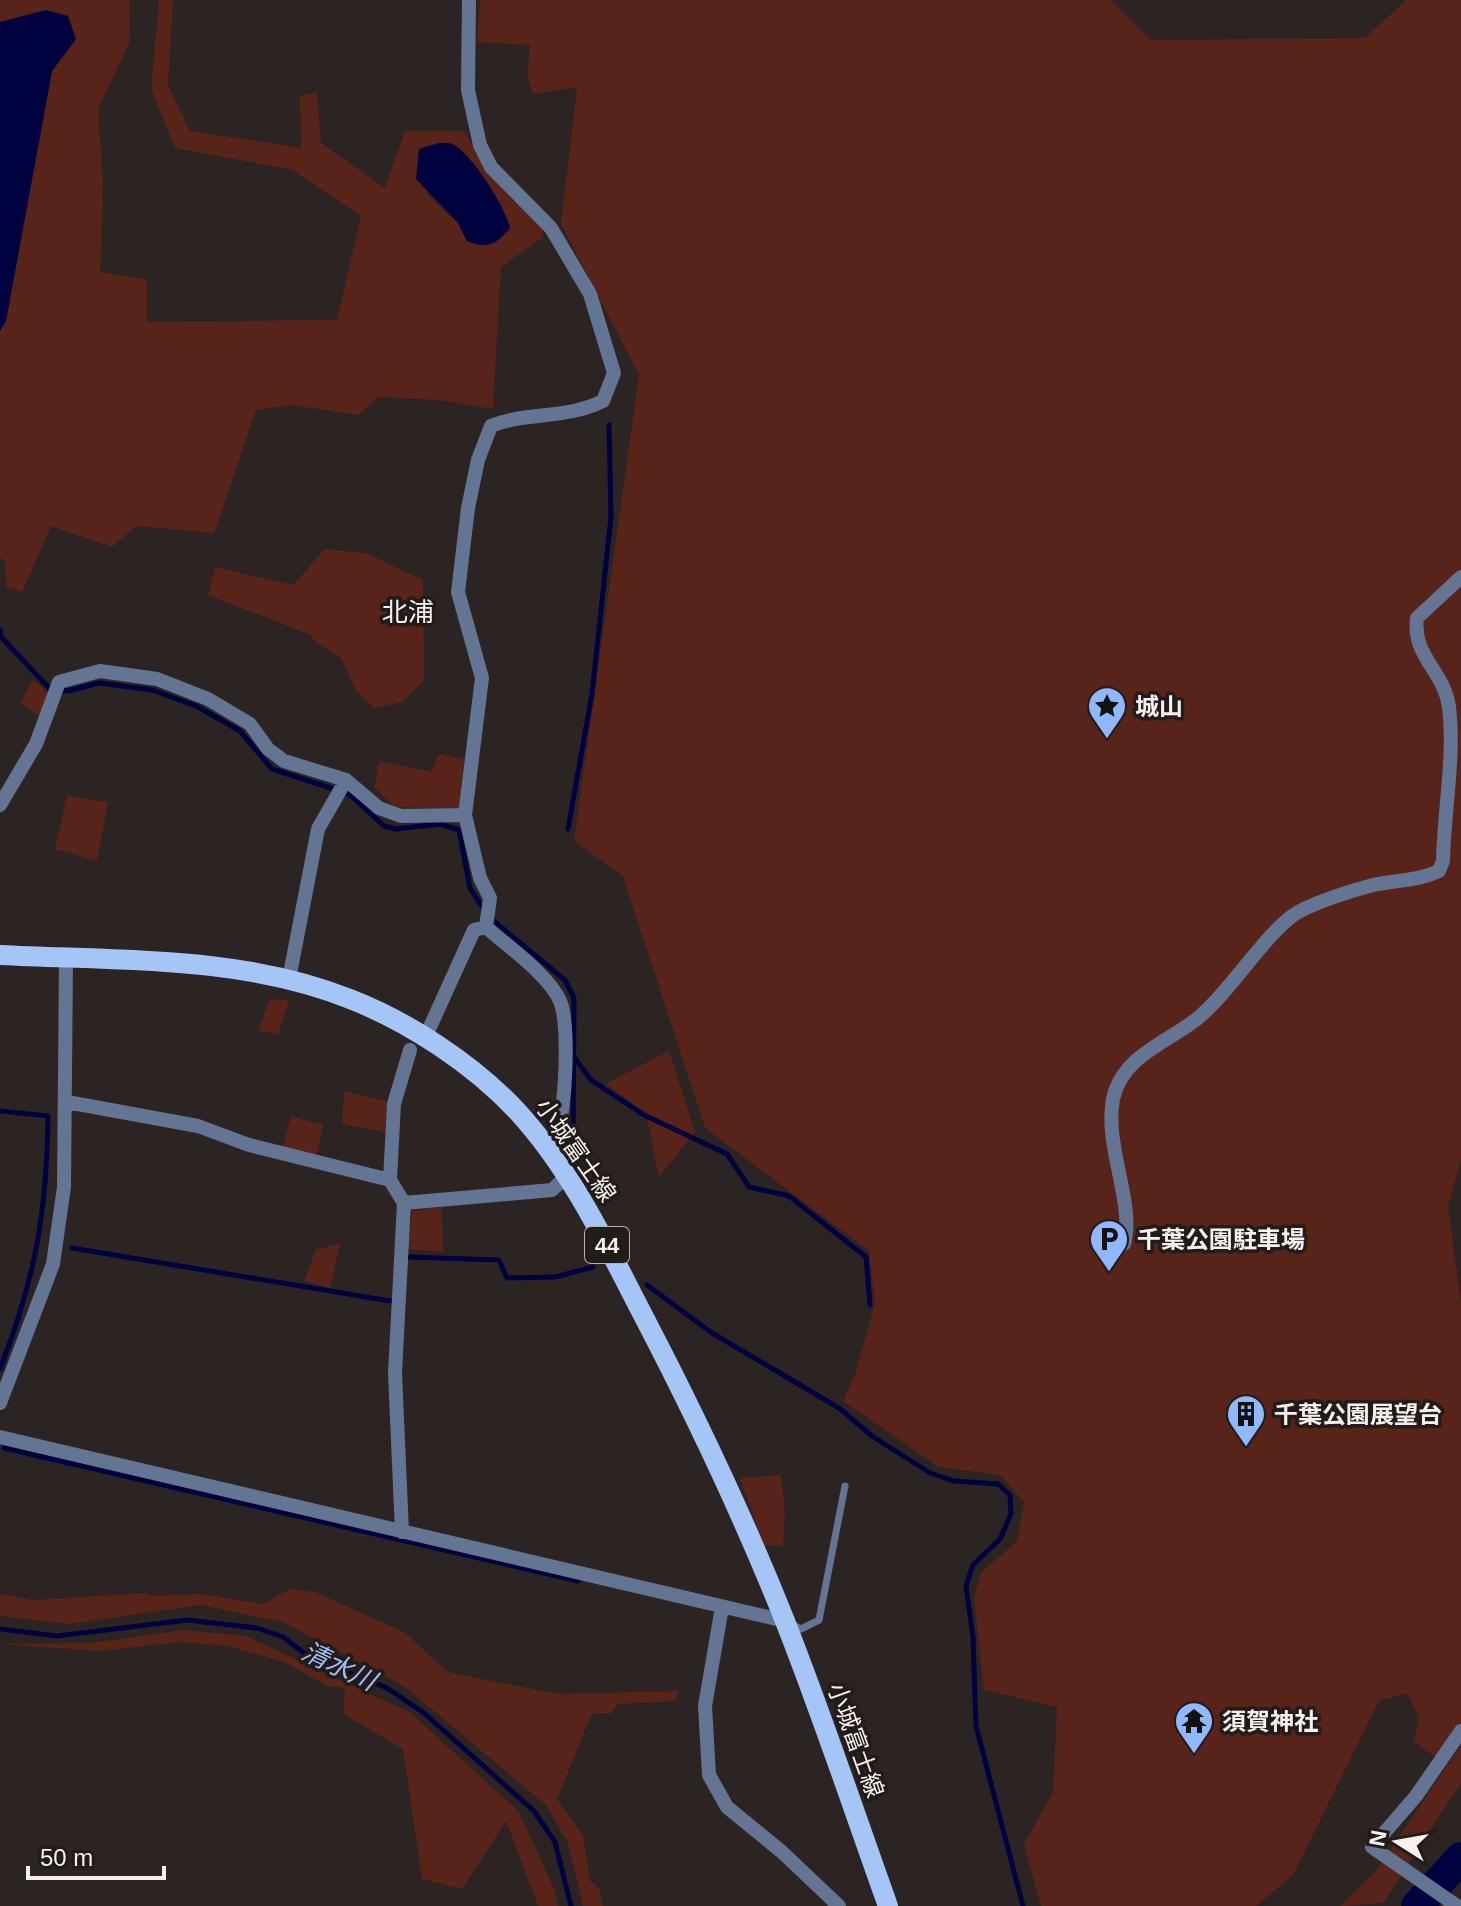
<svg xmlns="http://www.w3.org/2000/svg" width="1461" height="1906" viewBox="0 0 1461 1906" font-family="Helvetica,'Noto Sans JP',sans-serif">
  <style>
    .green { fill: #582319; fill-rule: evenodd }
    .water { fill: #00023f }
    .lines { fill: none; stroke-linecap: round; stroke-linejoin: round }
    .stream { stroke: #00023f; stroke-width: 5 }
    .river { stroke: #00023f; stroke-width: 32 }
    .service { stroke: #637593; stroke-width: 7 }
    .minor { stroke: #637593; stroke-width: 14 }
    .primary { stroke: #a6c5f7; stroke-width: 20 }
    .labels { text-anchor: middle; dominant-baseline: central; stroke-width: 7; stroke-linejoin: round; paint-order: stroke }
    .shield { fill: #221b19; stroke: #b6b1af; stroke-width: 2 }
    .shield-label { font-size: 22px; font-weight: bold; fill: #f6f1ef }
    .poi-label { font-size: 24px; font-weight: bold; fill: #f6f1ef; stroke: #221b19; text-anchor: start }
    .street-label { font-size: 24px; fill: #f6f1ef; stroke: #221b19 }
    .neighbourhood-label { font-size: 26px; fill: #f6f1ef; stroke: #221b19 }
    .water-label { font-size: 26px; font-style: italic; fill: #9ec0f7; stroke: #221b19 }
  </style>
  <rect width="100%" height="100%" fill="#2c2422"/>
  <path class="green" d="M0,0H129L130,41L98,109L103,189L100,272L147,280V322L337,320L361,216L293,170L175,148L151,89L159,0H173L168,85L190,131L301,148L300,96L317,92L321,143L385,188L405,131H464L488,171L543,230L542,238L501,267L493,409L438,400L379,397L358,415L292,405L256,410L214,533L136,526L112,547L51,526L22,592L6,587L5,563L0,557V331L6,320L52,71L76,39L46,10L0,22ZM439,143C443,143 448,142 452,144C470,152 506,208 510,228L467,241L458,223L427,194Z
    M480,0H1111L1151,40L1365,38L1406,0H1461V1159L1448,1206L1461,1304V1721L1437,1758L1414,1742L1419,1717L1407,1693L1379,1701L1293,1875L1256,1906H1041L1024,1844L1053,1792L1057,1707L984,1690L974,1598L981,1573L1017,1541L1024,1502L1000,1475L939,1467L843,1401L856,1372L875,1303L869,1251L705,1128L623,876L574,841L639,375L561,224L577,87L533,94L527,75L530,45L477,42Z
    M325,549L366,553L423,580L424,680L402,702L374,708L356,691L341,658L314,641L311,635L208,595L215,567L293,585Z
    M33,679L49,694L39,716L20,703Z
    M438,754L464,759L459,809L395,807L374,787L380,761L432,772Z
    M67,796L108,802L97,861L55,849Z
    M270,999L289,1000L278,1034L258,1031Z
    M669,1051L695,1132L659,1177L646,1113L605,1084Z
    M344,1091L388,1102L385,1132L342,1124Z
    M291,1116L323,1125L316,1157L283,1146Z
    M442,1207L443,1252L408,1249L412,1211Z
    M340,1243L330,1288L304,1281L316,1250Z
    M781,1475L785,1513L783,1546H764L740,1478Z
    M290,1589L315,1592L404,1632L448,1672L558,1694L679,1691L676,1701L618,1704L610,1714L592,1713L557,1799L583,1835L590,1881L599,1888L603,1906H583L568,1843L546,1805L405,1687L283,1622L201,1605L69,1624L0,1616V1594L33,1600L146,1593L150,1596L201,1594L263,1604Z
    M184,1630L246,1636L411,1713L519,1812L555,1891L558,1906H538L506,1821L462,1889L422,1879L403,1749L343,1714L345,1688L327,1686L284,1662L228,1646L180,1642L100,1651L0,1644L91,1643Z
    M1461,1745V1783L1383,1903L1340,1906L1376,1871Z"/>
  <path class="water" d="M46,10L68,16L76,39L52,71L6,321L0,331V22Z
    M439,143C440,143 451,143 452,144C471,152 506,208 510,228C496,244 488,250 467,241L458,223L416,179L419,149Z"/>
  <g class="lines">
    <path class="stream" d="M0,630L1,637L49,688L68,691L99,683L152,690L196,706L240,731L272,769L349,794L384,826L396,829L440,824L459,830L470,888L484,910
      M568,829L592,694L611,517L609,425
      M490,918L565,980L574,998L573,1152
      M574,1057L591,1080L644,1115L727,1154L749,1187L789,1196L866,1257L870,1305
      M0,1111L48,1116C47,1211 35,1280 0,1369
      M72,1248L390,1301
      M409,1257L499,1260L507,1278L555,1277L593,1267
      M647,1285L712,1333L839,1408L872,1436L930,1473L954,1481L998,1484L1010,1495L1011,1514L1000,1539L973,1565L966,1586L973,1637L976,1726L1023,1906
      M4,1448L578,1581
      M0,1629L57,1636L187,1620L257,1628L283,1637L308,1656L387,1688L424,1713L534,1811L555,1842L571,1906"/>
    <path class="river" d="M1417,1906L1461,1858"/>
    <path class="service" d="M790,1623L801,1629L819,1620L845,1486"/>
    <path class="minor" d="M469,0L468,90L480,145L491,167L551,228L590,294L614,373L603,401C564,420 527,411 491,426L478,460L468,508L458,592L482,678L465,815L480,878L490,898L486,927
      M0,805L36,744L59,682L100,671L157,679L208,699L250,724L268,749L284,761L346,780L379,808L401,816L465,815
      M486,927C507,946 549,975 560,1001C571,1026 565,1129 552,1153
      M289,979L318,829L346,780
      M425,1038L474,930L486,927
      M67,1102L198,1126L249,1145L390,1180L404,1203L395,1373L402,1532
      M390,1180L394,1104L410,1050
      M404,1203L552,1190L568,1175
      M1124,1244C1135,1203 1104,1146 1113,1099C1122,1056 1167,1043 1198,1018C1232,991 1271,923 1304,909C1325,899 1351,891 1373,885C1395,880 1418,881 1439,871L1443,861C1444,810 1455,757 1449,707C1444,670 1412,657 1417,618L1461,577
      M0,1403L53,1264L64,1187L66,959
      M0,1437L785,1621
      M722,1607L705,1706L709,1775L727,1807L782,1852L839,1906
      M1457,1906L1372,1847L1416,1796L1461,1731"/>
    <path class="primary" d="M0,955C116,961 240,955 350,999C409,1022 473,1064 517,1111C573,1172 607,1246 645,1319C696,1417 744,1518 785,1621C822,1715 854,1811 888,1906"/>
  </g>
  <defs>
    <symbol id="sight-pin" viewBox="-11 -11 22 30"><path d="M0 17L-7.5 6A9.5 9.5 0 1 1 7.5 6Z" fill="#8fb8fd" stroke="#221b19"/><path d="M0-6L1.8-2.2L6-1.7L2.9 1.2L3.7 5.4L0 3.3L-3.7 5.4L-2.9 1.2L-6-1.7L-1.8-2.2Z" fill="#111"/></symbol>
    <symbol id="parking-pin" viewBox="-11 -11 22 30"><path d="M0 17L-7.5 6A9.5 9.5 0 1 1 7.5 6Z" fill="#8fb8fd" stroke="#221b19"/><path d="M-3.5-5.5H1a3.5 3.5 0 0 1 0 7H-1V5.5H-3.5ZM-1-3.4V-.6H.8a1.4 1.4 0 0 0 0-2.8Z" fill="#111"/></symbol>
    <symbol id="building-pin" viewBox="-11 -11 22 30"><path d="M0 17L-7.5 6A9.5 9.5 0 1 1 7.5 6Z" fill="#8fb8fd" stroke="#221b19"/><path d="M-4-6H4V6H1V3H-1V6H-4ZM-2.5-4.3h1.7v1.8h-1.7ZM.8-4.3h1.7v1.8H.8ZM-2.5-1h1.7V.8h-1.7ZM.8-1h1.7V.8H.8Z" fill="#111"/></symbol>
    <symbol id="temple-pin" viewBox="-11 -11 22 30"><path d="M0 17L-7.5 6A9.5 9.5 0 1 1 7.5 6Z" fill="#8fb8fd" stroke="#221b19"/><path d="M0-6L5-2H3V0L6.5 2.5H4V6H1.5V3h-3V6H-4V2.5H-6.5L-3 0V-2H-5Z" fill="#111"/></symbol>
  </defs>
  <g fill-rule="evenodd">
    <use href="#sight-pin" x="1085" y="684" width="44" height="60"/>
    <use href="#parking-pin" x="1087" y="1217" width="44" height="60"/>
    <use href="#building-pin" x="1224" y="1392" width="44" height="60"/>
    <use href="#temple-pin" x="1172" y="1699" width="44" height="60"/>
  </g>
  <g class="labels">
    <rect class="shield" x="585" y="1227" width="44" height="36" rx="6"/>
    <g class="shield-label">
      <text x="607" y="1245">44</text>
    </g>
    <g class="poi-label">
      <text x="1135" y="706">城山</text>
      <text x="1137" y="1239">千葉公園駐車場</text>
      <text x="1274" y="1414">千葉公園展望台</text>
      <text x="1222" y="1721">須賀神社</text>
    </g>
    <g class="street-label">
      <text transform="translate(576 1150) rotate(55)">小城富士線</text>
      <text transform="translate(856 1740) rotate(70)">小城富士線</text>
    </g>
    <g class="neighbourhood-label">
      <text x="408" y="612">北浦</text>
    </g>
    <g class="water-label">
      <text transform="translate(339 1666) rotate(25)">清水川</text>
    </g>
  </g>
  <g transform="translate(1397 1842) rotate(281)" stroke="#221b19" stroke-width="6" paint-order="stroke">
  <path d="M0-6L14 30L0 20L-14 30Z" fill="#f6f1ef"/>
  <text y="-12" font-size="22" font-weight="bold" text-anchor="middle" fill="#f6f1ef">N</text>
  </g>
  <path d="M28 1866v12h136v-12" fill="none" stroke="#f6f1ef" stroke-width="4"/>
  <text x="40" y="1866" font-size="24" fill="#f6f1ef" stroke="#221b19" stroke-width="6" paint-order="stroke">50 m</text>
</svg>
